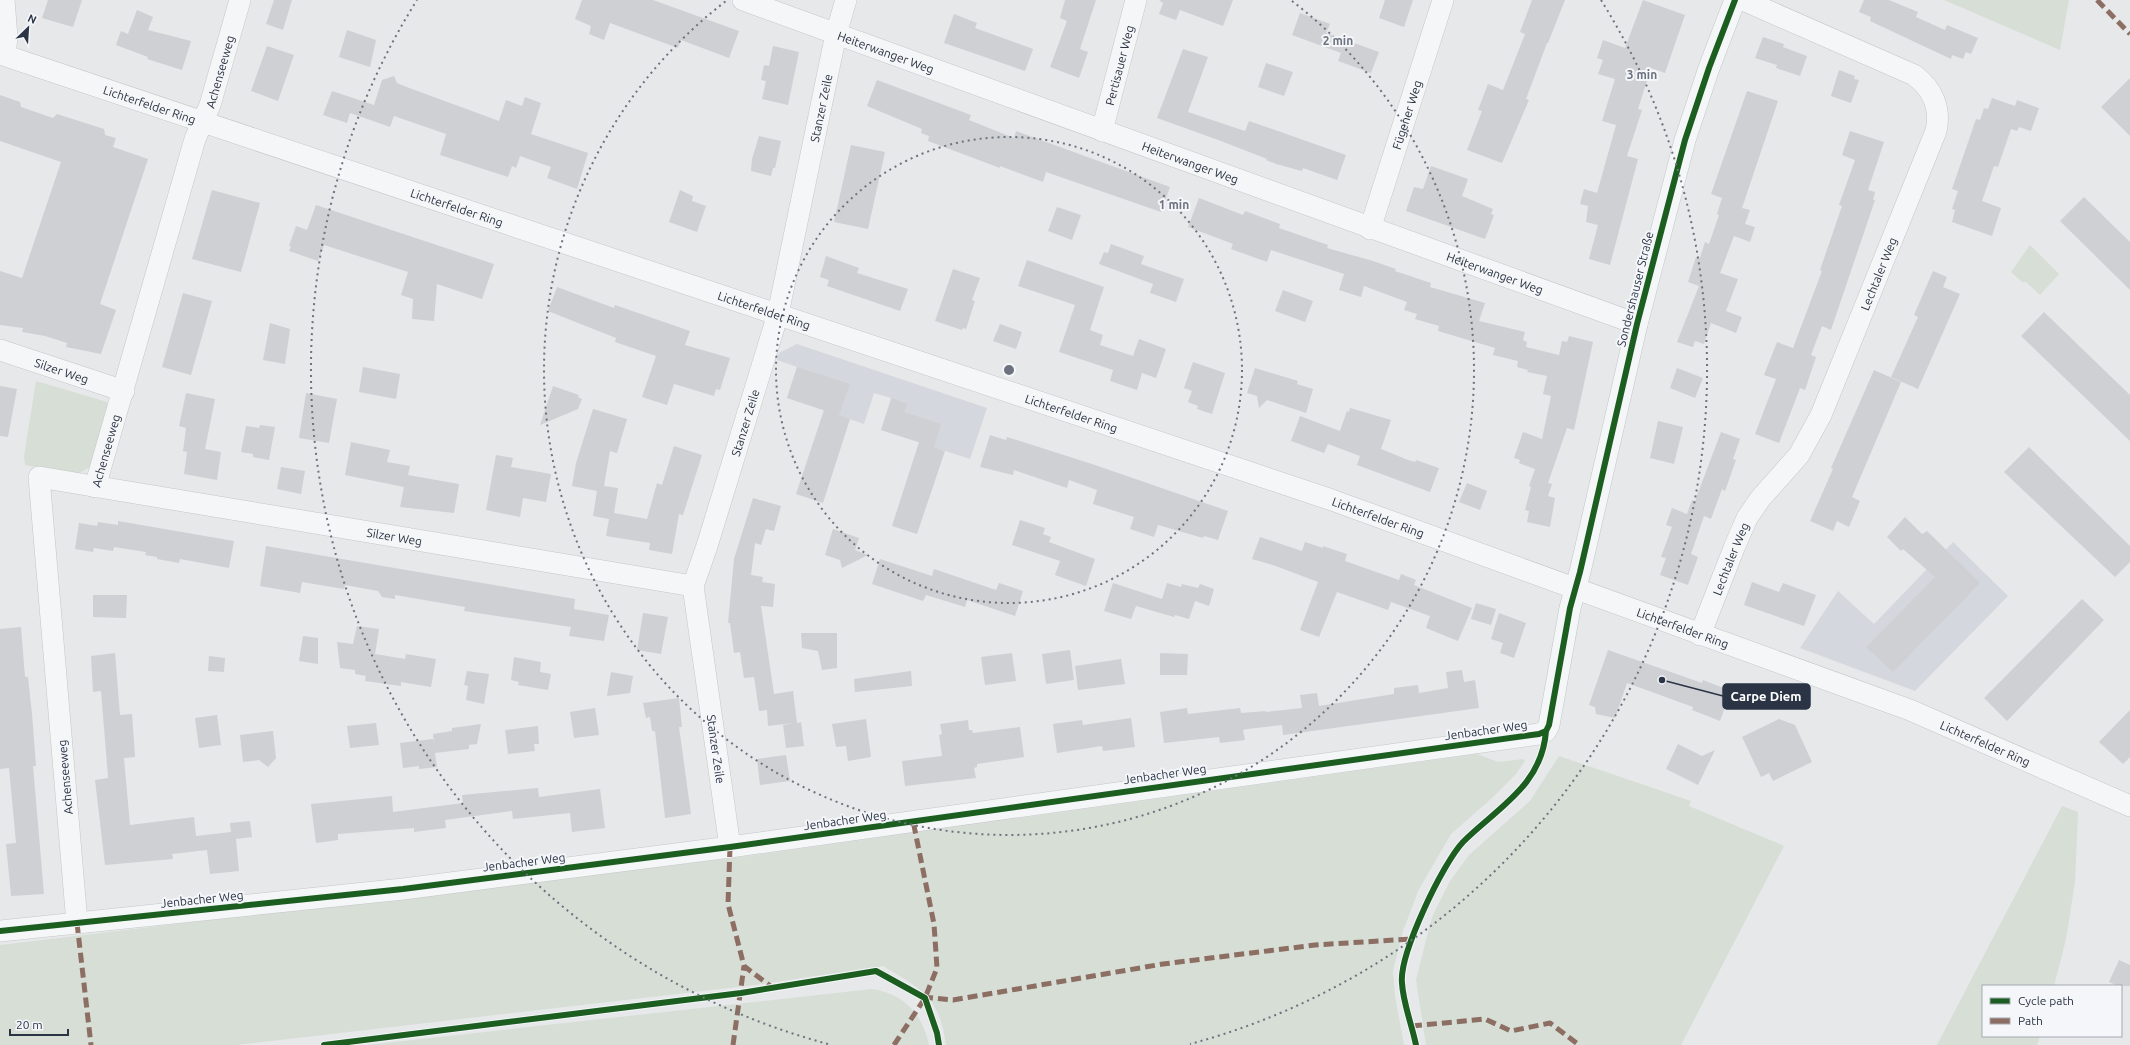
<svg xmlns="http://www.w3.org/2000/svg" width="2130" height="1045" viewBox="0 0 2130 1045" font-family="Ubuntu,sans-serif">
  <style>
    .built { fill: #d4d7dd }
    .green { fill: #d6ded6 }
    .building { fill: #ced0d3 }
    .lines { fill: none; stroke-linecap: round; stroke-linejoin: round }
    .minor-casing { stroke: #c4c6c8; stroke-width: 22 }
    .minor { stroke: #f5f6f7; stroke-width: 21 }
    .quiet { stroke: #8d6e63; stroke-width: 5; stroke-dasharray: 10 5; stroke-linecap: butt }
    .cycleway-casing { stroke: #f4f6f9; stroke-width: 8 }
    .cycleway { stroke: #1b5e20; stroke-width: 6 }
    .ring { fill: none; stroke: #6c737f; stroke-width: 2; stroke-dasharray: 2 4 }
    .labels { text-anchor: middle; dominant-baseline: central; stroke-width: 4; stroke-linejoin: round; paint-order: stroke }
    .street-label { font-size: 12px; fill: #2b3445; stroke: #f4f6f9 }
    .centre { fill: #6c737f; stroke: #f4f6f9; stroke-width: 2 }
    .ring-label { font-size: 12px; text-anchor: middle; font-weight: bold; fill: #6c737f; stroke: #f4f6f9; stroke-width: 4; stroke-linejoin: round; paint-order: stroke }
    .leader { fill: none; stroke: #2b3445; stroke-width: 1.5 }
    .callout-dot { fill: #2b3445; stroke: #f4f6f9; stroke-width: 1.5 }
    .callout { fill: #2b3445; stroke: #2b3445; stroke-width: 1.5 }
    .callout-label { font-size: 13px; text-anchor: middle; font-weight: bold; fill: #fff }
  </style>
  <rect width="100%" height="100%" fill="#e6e8ea"/>
  <path class="built" d="M797,344L987,408L970,459L881,430L891,398L874,393L864,424L787,398L797,367L777,360L779,353Z
    M1953,542L2008,596L1915,691L1800,648L1838,591L1874,624Z"/>
  <path class="green" d="M1944,0H2069L2060,50Z
    M2030,245L2059,274L2040,295L2026,282H2022L2011,272Z
    M36,381L107,402L108,412L93,465L78,474L25,465L24,456Z
    M1477,754L1498,762L1524,759L1525,761L1515,775L1492,798L1451,834L1419,889L1403,931L1393,971L1395,996L1404,1045H946C939,996 923,990 883,966L755,985L236,1045H0V945L733,858Z
    M1559,756L1691,801L1689,806L1784,846L1681,1045H1426L1416,980L1432,917L1450,881L1469,855L1530,801Z
    M2062,806L2078,812L2075,882L2066,939L2054,986H1983V1036H2040L2037,1045H1937Z
    M872,989C904,994 922,1013 929,1045H367Z"/>
  <path class="building" d="M48,0H82L73,27L42,18Z
    M274,0H292L283,30L266,24Z
    M582,0H653L739,31L729,58L681,40L678,48L610,23L604,40L589,34L591,26L575,19Z
    M1065,0H1096L1080,49L1088,52L1079,78L1050,67L1067,21L1060,18Z
    M1159,0H1233L1223,26L1180,10L1176,20L1159,14L1163,3Z
    M1385,0H1413L1404,27L1379,18Z
    M1532,0H1565L1548,43H1547L1526,99L1529,100L1502,163L1467,150L1482,111L1478,110L1488,84L1503,90L1525,34L1520,32Z
    M1643,0L1685,15L1665,73L1651,68L1638,109L1642,110L1627,156L1638,159L1610,265L1589,259L1598,225L1586,222L1588,206L1580,204L1584,189L1597,193L1616,125L1602,121L1615,79L1598,74L1603,60L1597,58L1603,40L1625,48Z
    M1864,0H1889L1918,12L1916,17L1945,30L1947,25L1978,38L1971,54L1966,52L1963,59L1952,55L1951,59L1870,21L1871,17L1859,12Z
    M137,10L153,17L148,30L191,41L182,70L147,59L148,57L116,45L121,31L128,34Z
    M1300,13L1330,24L1326,33L1379,52L1371,73L1338,61L1341,53L1292,35Z
    M954,14L977,23L975,28L1033,49L1025,71L944,43Z
    M347,30L376,40L370,67L339,57Z
    M1763,37L1784,44L1783,47L1807,56L1800,76L1776,68L1777,65L1755,58Z
    M267,46L294,55L278,101L251,91Z
    M773,46L799,52L788,105L762,99L766,81L761,80L764,65L769,66Z
    M1183,49L1208,57L1188,112L1245,131L1249,121L1346,155L1337,180L1303,168L1302,171L1276,164L1266,160L1267,159L1221,141L1157,118Z
    M1266,63L1293,72L1284,96L1258,87Z
    M1839,70L1855,76L1854,79L1859,80L1851,103L1831,96Z
    M394,76L397,83L404,86L499,121L506,100L522,106L525,97L541,103L531,134L588,153L577,189L547,178L551,167L520,156L516,168L512,166L508,177L440,155L446,134L394,116L390,127L350,113L347,123L323,115L332,91L374,105L382,80Z
    M2130,78V136L2101,107Z
    M877,80L971,115L969,120L1014,138L1016,131L1170,187L1161,212L1046,172L1043,182L1000,166V168L928,141L929,136L921,133L922,129L867,106Z
    M1747,91L1778,101L1742,208L1750,210L1745,224L1755,227L1750,242L1734,236L1720,273L1738,279L1726,311L1742,317L1736,333L1711,323L1704,344L1695,341L1693,347L1677,342L1699,286L1688,282L1696,257L1700,258L1705,242L1709,244L1719,215L1717,214L1722,198L1711,194Z
    M0,95L20,102L21,107L53,118L57,114L104,129L105,135L116,138L113,147L148,159L100,304L116,310L101,354L66,347L67,343L45,336L22,332L23,328L0,325V271L22,278L61,162L0,141Z
    M1992,98L2015,106L2017,100L2039,108L2031,131L2019,127L2017,131L2011,129L1998,167L1994,166L1982,201L2001,208L1992,236L1952,222L1955,210L1952,209L1958,191L1952,189L1976,119L1980,120L1984,108L1988,109Z
    M1850,131L1884,142L1868,190L1875,192L1873,200H1875L1831,330L1822,326L1811,355L1816,357L1805,390L1800,388L1779,443L1755,434L1776,379L1764,375L1777,342L1793,348L1822,271L1820,270L1842,206L1839,205L1855,160L1842,155Z
    M759,136L781,141L775,168H773L771,176L751,171L752,159Z
    M851,145L885,152L868,229L834,222Z
    M1431,166L1468,179L1462,196L1493,209L1491,214L1494,215L1485,239L1406,211L1414,187L1423,189Z
    M212,190L260,203L241,272L192,259Z
    M680,190L693,196L692,201L706,206L697,232L669,222Z
    M2084,197L2130,242V290L2060,221Z
    M1199,198L1243,215L1245,211L1280,224L1279,228L1328,245L1327,248L1373,261L1396,269L1395,271L1431,283L1430,287L1485,303L1479,321L1525,332L1523,340L1527,342L1526,347L1559,355L1562,341L1567,342L1569,336L1593,342L1574,430L1567,428L1548,483L1552,484L1548,496L1555,498L1550,527L1527,522L1529,511L1525,510L1531,487L1529,486L1535,469L1519,463L1520,460L1514,458L1523,432L1542,439L1551,396L1543,394L1547,376L1527,372L1528,370L1517,367L1518,361L1493,355L1495,348L1438,331L1439,326L1415,319L1417,314L1404,310L1407,302L1364,286L1361,297L1339,290L1344,274L1271,250L1267,262L1231,249L1233,244L1188,227Z
    M316,205L494,264L482,299L437,284L434,321L412,319L413,299L401,295L408,272L324,245L318,261L289,251L291,246H289L296,226L307,230Z
    M1057,207L1081,215L1072,240L1048,231Z
    M1111,244L1144,256L1141,264L1184,279L1176,302L1150,293L1153,284L1099,264L1104,252L1108,253Z
    M826,256L859,268L857,273L908,289L900,311L827,286L829,280L820,277Z
    M1027,260L1104,287L1090,330L1103,335L1100,345L1133,356L1139,339L1166,349L1156,378L1142,373L1137,390L1110,381L1113,370L1059,352L1075,305L1018,286Z
    M953,269L980,278L972,300L975,301L966,329L963,328L962,330L935,321Z
    M1933,271L1947,277L1943,287L1960,294L1918,389L1891,377L1918,317L1914,315Z
    M557,287L614,308L615,305L690,331L685,345L730,358L720,390L716,389L714,396L674,384L667,405L642,397L656,356L615,342L616,338L548,311Z
    M1283,290L1313,301L1305,322L1275,311Z
    M183,293L212,301L191,375L162,367Z
    M2044,312L2130,395V441L2021,336Z
    M270,323L290,329L285,364L263,360Z
    M1000,324L1022,332L1016,349L993,341Z
    M1193,362L1225,373L1212,414L1197,409L1198,406L1188,402L1192,391L1184,388Z
    M363,367L400,374L396,399L359,392Z
    M797,367L850,384L839,415L850,419L823,503L796,494L824,410L787,398Z
    M1255,368L1298,381L1297,384L1313,389L1306,413L1267,400L1259,408L1257,396L1247,393Z
    M1677,368L1703,378L1695,398L1670,388Z
    M1874,370L1901,382L1852,497L1860,501L1849,527L1837,521L1833,531L1810,521L1833,469L1831,468Z
    M0,386L17,389L8,437L0,436Z
    M553,386L579,395L578,397L582,399L578,409L540,425Z
    M186,393L215,399L205,449L221,452L217,480L184,474L187,452L183,451L186,428L179,426Z
    M306,393L337,399L329,443L299,438Z
    M892,398L907,404L904,412L941,424L934,447L945,451L917,534L892,526L919,442L881,430Z
    M1350,408L1391,420L1381,449L1408,460L1415,462L1416,460L1439,468L1430,492L1357,465L1360,456L1328,444L1324,453L1291,441L1300,416L1340,431L1347,411L1349,412Z
    M593,409L627,419L617,453L610,451L604,486L618,488L614,513L647,519L657,483L662,485L674,446L702,455L683,515L679,514L672,554L649,550L650,543L606,536L609,519L593,516L597,491L572,486L576,463Z
    M1658,421L1683,427L1674,464L1650,458Z
    M260,425L275,427L269,460L253,457V454L241,452L246,426L259,428Z
    M1721,432L1740,439L1733,459L1736,460L1725,491L1722,489L1711,519L1704,516L1691,554L1698,557L1688,585L1660,575L1666,558L1661,557L1672,527L1666,525L1672,508L1687,514L1692,500L1695,501Z
    M990,435L1006,440L1007,437L1095,465L1228,511L1218,540L1204,536L1203,538L1158,525L1154,537L1130,529L1134,517L1093,504L1097,490L1069,480L1067,488L1014,470L1013,475L980,467Z
    M351,442L390,450L387,462L410,466L408,475L459,484L454,513L400,507L404,487L345,475Z
    M2029,447L2130,546V562L2115,577L2004,472Z
    M496,455L513,458L511,467L551,474L546,502L523,498L520,517L486,510Z
    M281,467L305,471L301,494L277,489Z
    M1467,483L1487,491L1480,510L1459,502Z
    M753,498L781,506L774,531L766,529L761,545L755,543L751,575L763,577L762,582L775,584L773,607L761,606L774,694L793,691L797,723L801,722L804,746L786,748L783,725L793,723L768,726L767,710L759,711L754,677L744,678L740,652L734,653L730,623H728L734,559Z
    M1905,517L1922,534L1927,531L1980,583L1893,672L1866,647L1935,577L1903,549L1901,551L1887,537Z
    M1020,520L1045,528L1043,534L1051,537L1049,542L1095,559L1086,586L1055,575L1060,561L1012,545Z
    M118,521L234,541L229,568L180,559L179,563L157,559V557L145,555L146,552L114,547L113,551L94,548L93,552L75,549L79,523L97,526L98,522L118,525Z
    M833,529L859,538L855,550L868,555L842,568L840,560L825,555Z
    M1260,537L1302,551L1305,542L1323,548V546L1347,554L1345,561L1399,580L1401,574L1416,580L1414,585L1472,608L1458,641L1426,628L1430,616L1391,602L1388,610L1337,592L1319,637L1300,630L1318,582L1273,565L1252,559Z
    M266,546L575,599L574,609L609,615L604,641L569,636L571,627L464,611L465,607L395,595V599L382,597L378,591L345,585L344,589L302,582L300,593L260,586Z
    M880,559L932,576L934,569L996,590L999,583L1023,591L1015,616L967,600L965,607L926,595L923,601L872,584Z
    M1752,582L1779,592L1783,583L1816,595L1804,626L1744,605Z
    M1113,583L1162,599L1167,583L1181,587L1182,584L1198,588L1200,584L1214,589L1209,606L1195,601L1189,619L1175,615L1174,617L1136,606L1131,619L1104,611Z
    M93,595H127L126,618L93,617Z
    M2082,599L2104,620L2007,721L1984,698Z
    M1476,603L1496,609L1491,625L1471,619Z
    M643,613L668,617L661,654L637,650Z
    M1499,613L1526,623L1514,658L1500,653L1503,643L1491,639Z
    M357,626L379,629L375,654L405,659L406,654L436,659L431,687L401,682V686L365,681L366,676L355,674V670L340,668L337,642L353,644Z
    M21,627L25,677H28L32,714L36,766H33L44,894L11,896L6,844L16,843L9,768L0,769V629Z
    M801,633H837V668L822,670L818,651L802,648Z
    M303,636L318,638V664L299,661Z
    M1070,650L1074,680L1046,684L1042,654Z
    M1608,650L1702,683L1703,680L1731,691L1720,721L1692,710L1693,707L1627,683L1615,718L1596,714L1595,707L1589,705Z
    M115,653L120,715L132,714L134,742L135,757L124,758L130,825L194,817L196,836L231,832L230,823L250,821L252,837L236,839L239,871L210,874L207,850L172,854L173,859L105,865L95,780L108,778V777L101,691L93,692L91,656Z
    M1012,653L1016,681L985,685L981,657Z
    M1160,653L1188,654L1187,675H1160Z
    M209,656L225,658L224,672L208,671Z
    M514,657L541,662L540,672L551,674L548,690L518,685L519,682L511,680Z
    M1121,659L1125,684L1078,690L1075,666Z
    M1462,670L1464,682L1475,680L1479,708L1283,735L1282,725L1247,729L1243,730L1245,740L1220,743L1219,737L1164,743L1160,712L1187,708L1188,714L1240,708L1241,713L1266,711V712L1302,708L1300,695L1317,693L1319,706L1394,694V688L1418,685L1419,693L1448,688L1446,672Z
    M467,671L489,674L484,704L466,700L468,686L464,685Z
    M911,671L912,686L855,692L854,679Z
    M611,672L633,676L630,693L607,696Z
    M679,698L682,727H679L691,814L665,818L655,731H652L650,717L646,718L643,703Z
    M595,708L599,735L574,738L570,712Z
    M2130,710V757L2123,764L2099,742Z
    M217,715L221,745L199,748L195,718Z
    M1131,718L1135,747L1103,751L1102,746L1057,753L1053,724L1082,720L1083,725Z
    M866,719L871,757L848,761L846,746L836,747L832,724Z
    M1779,719L1795,725L1812,762L1773,781L1769,773L1761,777L1742,737Z
    M968,720L969,730H972L973,733L1020,727L1024,757L977,764V767L974,768L976,778L905,786L902,761L942,756L939,735L942,734L940,724Z
    M376,723L379,745L350,748L347,726Z
    M481,724L477,744L469,745V749L435,753L437,767L419,769V766L403,768L400,743L433,739L434,743L433,734L452,731V728Z
    M538,726L539,744H534L535,751L508,754L505,730Z
    M273,731L276,758L268,767L259,760L243,762L240,735Z
    M1678,744L1702,756L1715,750L1698,785L1666,769Z
    M786,755L790,781L760,785L757,759Z
    M538,788L539,797L600,789L605,828L572,832L570,813L513,819L512,811L445,820L446,828L414,832V828L338,834V840L316,843L311,804L392,796L393,812L463,803L462,795Z
    M2119,960L2130,965V986H2118L2109,982Z"/>
  <g class="lines">
    <defs>
      <g id="minor">
        <path d="M4,0L7,37L5,55"/>
        <path id="s1" d="M743,0L1637,324"/>
        <path id="s2" d="M0,54L1329,499L1910,710L2130,806"/>
        <path id="s3" d="M1102,131L1136,0"/>
        <path id="s4" d="M1370,229L1443,0"/>
        <path id="s5" d="M0,350L124,391"/>
        <path id="s6" d="M95,487L195,139L210,105L240,0"/>
        <path id="s7" d="M1700,635L1734,548L1747,518L1760,499L1799,455L1821,415L1936,131C1941,109 1933,89 1914,75L1743,0"/>
        <path id="s8" d="M730,847L693,586L707,546L778,314L836,34L846,0"/>
        <path id="s9" d="M77,923L39,477L693,586"/>
        <path d="M0,931L403,889L730,847L1539,734L1546,731L1549,725L1570,608L1580,572L1637,324L1685,140L1709,68L1735,0"/>
      </g>
    </defs>
    <use href="#minor" class="minor-casing"/>
    <use href="#minor" class="minor"/>
    <path class="quiet" d="M2097,0L2130,34
      M730,847L728,904L744,966L773,988
      M77,923L91,1045
      M923,997L953,1000L1163,964L1315,945L1411,939
      M1412,1026L1485,1019L1511,1031L1550,1023L1579,1045
      M733,1045L744,966
      M894,1045L925,998L937,968L934,924L913,821"/>
    <defs>
      <path id="cycleway" d="M0,931L403,889L730,847L1539,734L1546,731L1549,725L1570,608L1580,572L1637,324L1685,140L1709,68L1735,0
        M324,1045L741,993L876,971L925,998L937,1033L939,1045
        M1416,1045C1412,1025 1403,1003 1402,983C1399,954 1443,863 1463,842C1497,808 1542,786 1546,731"/>
    </defs>
    <use href="#cycleway" class="cycleway-casing"/>
    <use href="#cycleway" class="cycleway"/>
  </g>
  <g class="ring">
    <circle cx="1009" cy="370" r="233"/>
    <path d="M1292 1A465 465 0 1 1 726 1"/>
    <path d="M828 1044A698 698 0 0 1 417 0M1601 0A698 698 0 0 1 1190 1044"/>
  </g>
  <g class="labels">
    <g class="street-label">
      <text stroke="none"><textPath href="#s1" startOffset="152">Heiterwanger Weg</textPath></text>
      <text stroke="none"><textPath href="#s3" startOffset="68">Pertisauer Weg</textPath></text>
      <text stroke="none"><textPath href="#s6" startOffset="434">Achenseeweg</textPath></text>
      <text stroke="none"><textPath href="#s2" startOffset="158">Lichterfelder Ring</textPath></text>
      <text stroke="none"><textPath href="#s8" startOffset="759">Stanzer Zeile</textPath></text>
      <text stroke="none"><textPath href="#s4" startOffset="120">Fügener Weg</textPath></text>
      <text stroke="none"><textPath href="#s1" startOffset="476">Heiterwanger Weg</textPath></text>
      <text stroke="none"><textPath href="#s2" startOffset="482">Lichterfelder Ring</textPath></text>
      <text stroke="none"><textPath href="#s1" startOffset="800">Heiterwanger Weg</textPath></text>
      <text stroke="none"><textPath href="#s7" startOffset="406">Lechtaler Weg</textPath></text>
      <text transform="translate(1635 289) rotate(-76)">Sondershauser Straße</text>
      <text stroke="none"><textPath href="#s2" startOffset="806">Lichterfelder Ring</textPath></text>
      <text stroke="none"><textPath href="#s5" startOffset="65">Silzer Weg</textPath></text>
      <text stroke="none"><textPath href="#s2" startOffset="1130">Lichterfelder Ring</textPath></text>
      <text stroke="none"><textPath href="#s8" startOffset="435">Stanzer Zeile</textPath></text>
      <text stroke="none"><textPath href="#s6" startOffset="38">Achenseeweg</textPath></text>
      <text stroke="none"><textPath href="#s2" startOffset="1454">Lichterfelder Ring</textPath></text>
      <text stroke="none"><textPath href="#s9" startOffset="808">Silzer Weg</textPath></text>
      <text stroke="none"><textPath href="#s7" startOffset="82">Lechtaler Weg</textPath></text>
      <text stroke="none"><textPath href="#s2" startOffset="1778">Lichterfelder Ring</textPath></text>
      <text transform="translate(1486 730) rotate(-8)">Jenbacher Weg</text>
      <text stroke="none"><textPath href="#s2" startOffset="2102">Lichterfelder Ring</textPath></text>
      <text transform="translate(716 749) rotate(82)">Stanzer Zeile</text>
      <text transform="translate(1165 774) rotate(-8)">Jenbacher Weg</text>
      <text transform="translate(65 777) rotate(-95)">Achenseeweg</text>
      <text transform="translate(845 820) rotate(-8)">Jenbacher Weg</text>
      <text transform="translate(524 862) rotate(-7)">Jenbacher Weg</text>
      <text transform="translate(202 899) rotate(-6)">Jenbacher Weg</text>
    </g>
  </g>
  <circle cx="1009" cy="370" r="6" class="centre"/>
  <g class="ring-label">
    <text x="1338" y="45">2 min</text>
    <text x="1642" y="79">3 min</text>
    <text x="1174" y="209">1 min</text>
  </g>
  <path class="leader" d="M1662 680L1723 696"/>
  <circle class="callout-dot" cx="1662" cy="680" r="4"/>
  <rect class="callout" x="1723" y="684" width="87" height="25" rx="4"/>
  <g class="callout-label">
    <text x="1766" y="701">Carpe Diem</text>
  </g>
  <rect x="1982" y="985" width="140" height="52" fill="#f4f6f9" stroke="#a4a8b1"/>
  <rect x="1990" y="998" width="20" height="6" fill="#1b5e20" stroke="#a4a8b1"/>
  <text x="2018" y="1005" font-size="12" fill="#2b3445">Cycle path</text>
  <rect x="1990" y="1018" width="20" height="6" fill="#8d6e63" stroke="#a4a8b1"/>
  <text x="2018" y="1025" font-size="12" fill="#2b3445">Path</text>
  <g transform="translate(28 28) rotate(25)" stroke="#f4f6f9" stroke-width="3" paint-order="stroke">
  <path d="M0-3L7 15L0 10L-7 15Z" fill="#2b3445"/>
  <text y="-6" font-size="11" font-weight="bold" text-anchor="middle" fill="#2b3445">N</text>
  </g>
  <path d="M10 1029v6h58v-6" fill="none" stroke="#2b3445" stroke-width="2"/>
  <text x="16" y="1029" font-size="12" fill="#2b3445" stroke="#f4f6f9" stroke-width="3" paint-order="stroke">20 m</text>
</svg>
